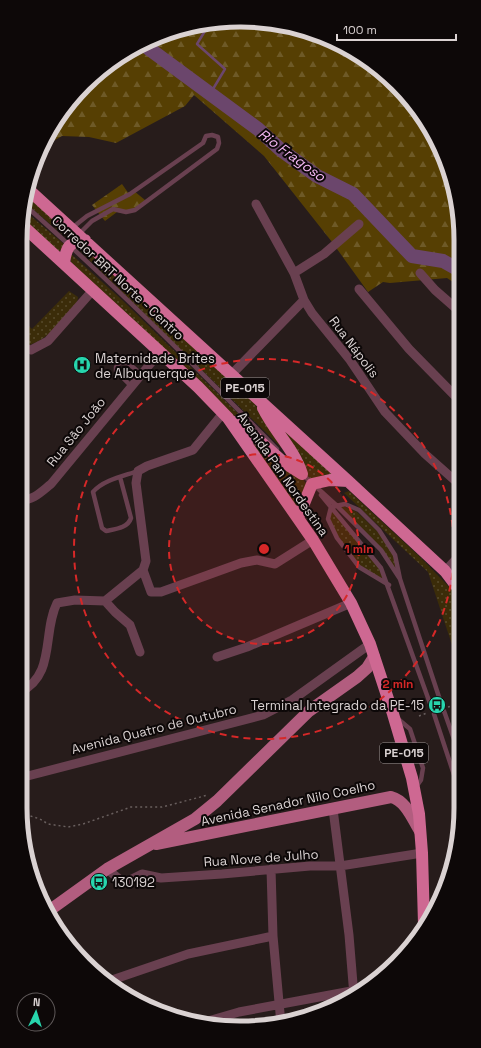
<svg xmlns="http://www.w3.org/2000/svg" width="481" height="1048" viewBox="0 0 481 1048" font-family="'Space Grotesk',sans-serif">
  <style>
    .grass { fill: url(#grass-dots) }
    .forest { fill: url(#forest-firs) }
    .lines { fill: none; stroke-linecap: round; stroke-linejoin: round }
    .stream { stroke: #6b466c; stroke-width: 2.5 }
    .river { stroke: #6b466c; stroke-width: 14 }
    .path { stroke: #695f5e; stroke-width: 1.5; stroke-dasharray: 2 3; stroke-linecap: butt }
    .lane { stroke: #694050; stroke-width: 4.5 }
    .street { stroke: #694050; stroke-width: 9 }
    .primary { stroke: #b25d7f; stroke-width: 12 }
    .highway { stroke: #ce6892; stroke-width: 12 }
    .ring { fill: none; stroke: #d62828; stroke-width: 2; stroke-dasharray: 7 5 }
    .labels { text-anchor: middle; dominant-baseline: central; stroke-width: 4; stroke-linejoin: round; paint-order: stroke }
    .shield { fill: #0d0808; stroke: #9c9595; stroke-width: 1 }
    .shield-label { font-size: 12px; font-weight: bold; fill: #dad2d2 }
    .street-label { font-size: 13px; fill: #dad2d2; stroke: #0d0808 }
    .poi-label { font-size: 13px; fill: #dad2d2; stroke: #0d0808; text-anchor: start }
    .water-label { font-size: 14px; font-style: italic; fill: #f4b7f4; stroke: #0d0808 }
    .rim { fill: none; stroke: #dad2d2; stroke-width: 5 }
    .centre { fill: #d62828; stroke: #0d0808; stroke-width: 2 }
    .ring-label { font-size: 12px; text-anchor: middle; font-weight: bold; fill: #d62828; stroke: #0d0808; stroke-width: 4; stroke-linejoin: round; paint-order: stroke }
  </style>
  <defs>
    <pattern id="grass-dots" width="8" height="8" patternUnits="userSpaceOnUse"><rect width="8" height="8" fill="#3b2c09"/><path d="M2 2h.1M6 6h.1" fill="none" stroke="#574a2c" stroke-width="1.8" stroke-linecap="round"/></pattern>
    <pattern id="forest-firs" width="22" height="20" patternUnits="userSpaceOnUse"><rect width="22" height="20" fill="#563f03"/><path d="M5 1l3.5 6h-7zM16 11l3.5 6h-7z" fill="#6e5a27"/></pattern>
  </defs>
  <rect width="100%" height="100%" fill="#271c1b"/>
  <path class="grass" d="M29,194L78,238L70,241L27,204Z
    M26,212L65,245L57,254L23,224Z
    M83,246L254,403L291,457L77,248Z
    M71,254L121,299L257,432L229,415L71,262Z
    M69,291L78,297L77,303C63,319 48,341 26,346L20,343V318L32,329Z
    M272,421L342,478L312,480L303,472Z
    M244,433L302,478L307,485L295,514Z
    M349,491L420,557L452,590L460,605L461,672L428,572L344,493Z
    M341,505L357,512L380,534L397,559L400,579L381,550L339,508Z
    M331,507L381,568L389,585L364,571L329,524Z"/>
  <path class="forest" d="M240,20L325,37L375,65L415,106L444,156L459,211V286L447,278L390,283L383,282L368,292L332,242L264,156L194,95L185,106L116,143L89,137L62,136L43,147L84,85L156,37Z
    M122,184L129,194L134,191L145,200C137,207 127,215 117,212L105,221L92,205Z"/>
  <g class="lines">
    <path class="stream" d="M208,26L197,44L225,69L210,94"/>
    <path class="river" d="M144,45L258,129L281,150L317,176L353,194L412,256L443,261L459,270"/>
    <path class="path" d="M448,707L458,704
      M419,716L427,713
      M21,813L40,819L48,824L68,827L83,824L131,807H162L208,795"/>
    <path class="lane" d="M27,207C114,284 195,366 277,449
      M72,228L87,216L130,194L203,143L206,136L212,135L218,137L219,143L217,149L135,210L126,212L113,209L92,221L79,234
      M131,386L116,371V367L119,363H128L141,374
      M303,475L336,505L381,550L400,579
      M120,477L131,518C128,528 115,529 106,531L102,528L93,492C103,480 124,476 138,471
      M321,495L381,568L432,709
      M389,585L359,567L337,538L328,519L331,507L345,504L359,510L379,530L395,555L400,579L442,706
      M444,711L461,759
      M434,714L461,796
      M397,718L410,729L423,768L421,780L416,787"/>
    <path class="street" d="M256,204L294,273L304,300L312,313L350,360L385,412L425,454L460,485
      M294,273L324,254L359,224
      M420,273L435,290L459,311
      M359,289L409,349L460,401
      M20,347L31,350L48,341L93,290
      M231,375L304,300
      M20,500C33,501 42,491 51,484L160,352
      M143,570L151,592H161L241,563L257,560L275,564L313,540
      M445,571L460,555
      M105,601L115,612L130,625L140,652
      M217,657L247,647L351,603
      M20,692C56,675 42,633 57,603L75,600L105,601L143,570L146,561L136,483L138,471L147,466L193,450L223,413
      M20,778L263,715L292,700L370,644
      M333,809L349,935L354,996
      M107,869L124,883L142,874L161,878L222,874L310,866H340L422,853
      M271,869L273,936L281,1024
      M109,981L188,954L273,936
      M198,1024L239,1012L362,989"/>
    <path class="primary" d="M156,844L391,797C406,801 412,818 420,831
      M50,910L107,869L195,819L217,801L309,711L357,677L367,668L374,657"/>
    <path class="highway" d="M30,191L348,481L445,571L460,591
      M23,226L198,387L228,418L313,540L351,603L370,644L393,714L412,778L419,814L422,853L424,924
      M64,263C66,248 69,241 85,240
      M263,408C274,431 294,449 302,474
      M235,422L242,425L283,462L302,474
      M298,518L312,484L330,480L348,481"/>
  </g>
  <circle cx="264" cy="549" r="95" fill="#d62828" fill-opacity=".12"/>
  <g class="ring">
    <circle cx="264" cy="549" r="95"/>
    <circle cx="264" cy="549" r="190"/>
  </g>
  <defs>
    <symbol id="hospital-disc" viewBox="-11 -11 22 22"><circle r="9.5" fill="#27d5ad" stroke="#0d0808"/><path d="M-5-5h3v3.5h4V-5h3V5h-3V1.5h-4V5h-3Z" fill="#111"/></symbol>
    <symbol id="bus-disc" viewBox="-11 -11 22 22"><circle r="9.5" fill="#27d5ad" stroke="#0d0808"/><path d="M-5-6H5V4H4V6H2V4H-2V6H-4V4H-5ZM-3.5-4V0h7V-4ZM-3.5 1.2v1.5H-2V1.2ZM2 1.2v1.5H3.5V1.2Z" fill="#111"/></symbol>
  </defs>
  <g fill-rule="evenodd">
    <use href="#hospital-disc" x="72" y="355" width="20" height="20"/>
    <use href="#bus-disc" x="427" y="695" width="20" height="20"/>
    <use href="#bus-disc" x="89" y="872" width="20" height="20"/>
  </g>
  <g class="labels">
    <g class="shield">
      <rect x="221" y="378" width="48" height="20" rx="3"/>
      <rect x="380" y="743" width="48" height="20" rx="3"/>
    </g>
    <g class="shield-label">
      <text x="245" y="388">PE-015</text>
      <text x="404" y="753">PE-015</text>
    </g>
    <g class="street-label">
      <text transform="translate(118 278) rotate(43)">Corredor BRT Norte - Centro</text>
      <text transform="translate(354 347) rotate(53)">Rua Nápolis</text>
      <text transform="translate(76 432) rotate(-51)">Rua São João</text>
      <text transform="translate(283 474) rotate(55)">Avenida Pan Nordestina</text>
      <text transform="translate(154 729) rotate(-14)">Avenida Quatro de Outubro</text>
      <text transform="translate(288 803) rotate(-12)">Avenida Senador Nilo Coelho</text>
      <text transform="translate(261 858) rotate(-4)">Rua Nove de Julho</text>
    </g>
    <g class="poi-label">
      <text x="95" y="358">Maternidade Brites<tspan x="95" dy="15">de Albuquerque</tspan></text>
      <text x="424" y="705" text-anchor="end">Terminal Integrado da PE-15</text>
      <text x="112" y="882">130192</text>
    </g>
    <g class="water-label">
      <text transform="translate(292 155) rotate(36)">Rio Fragoso</text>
    </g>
  </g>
  <path d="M0 0H481V1048H0ZM240 27H241A213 213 0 0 1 454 240V808A213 213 0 0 1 241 1021H240A213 213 0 0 1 27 808V240A213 213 0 0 1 240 27Z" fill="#0d0808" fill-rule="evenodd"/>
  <path class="rim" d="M240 27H241A213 213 0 0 1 454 240V808A213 213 0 0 1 241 1021H240A213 213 0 0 1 27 808V240A213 213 0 0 1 240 27Z"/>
  <circle cx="264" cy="549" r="6" class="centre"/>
  <g class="ring-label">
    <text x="359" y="553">1 min</text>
    <text x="398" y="688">2 min</text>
  </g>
  <g transform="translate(36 1012) rotate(4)"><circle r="19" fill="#0d0808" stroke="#5f5959"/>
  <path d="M0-3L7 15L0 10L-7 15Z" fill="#27d5ad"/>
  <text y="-6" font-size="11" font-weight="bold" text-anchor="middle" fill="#dad2d2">N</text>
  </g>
  <path d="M337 34v6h119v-6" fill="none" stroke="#dad2d2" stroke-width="2"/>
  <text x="343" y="34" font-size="12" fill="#dad2d2" stroke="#0d0808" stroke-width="3" paint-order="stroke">100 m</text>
</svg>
